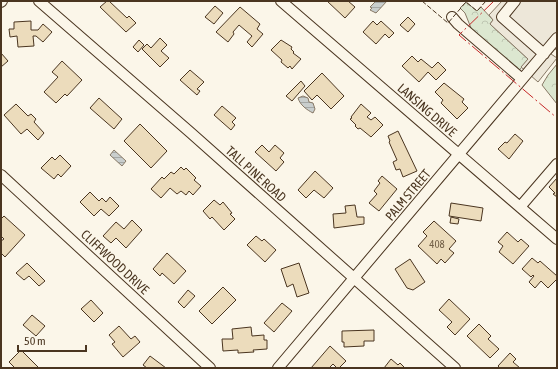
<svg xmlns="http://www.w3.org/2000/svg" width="558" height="369" viewBox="0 0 558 369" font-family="'Asap Condensed',sans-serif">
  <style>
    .forest { fill: url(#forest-crowns); stroke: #887966 }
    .parking { fill: #ede7d9; stroke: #887966 }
    .water { fill: url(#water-rules); stroke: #887966 }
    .building { fill: #ecdcbc; stroke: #4a3520 }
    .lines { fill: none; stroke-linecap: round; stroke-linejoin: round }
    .minor-casing { stroke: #4a3520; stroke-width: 12 }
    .minor { stroke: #fbf6e9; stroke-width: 10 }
    .fence { stroke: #4a3520; stroke-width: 1; stroke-dasharray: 5 2; stroke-linecap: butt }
    .power { stroke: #c62828; stroke-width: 1; stroke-dasharray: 14 3 2 3; stroke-linecap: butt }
    .labels { text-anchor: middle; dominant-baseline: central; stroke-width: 3; stroke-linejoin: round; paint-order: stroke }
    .number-label { font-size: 11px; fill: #725f47 }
    .street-label { font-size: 13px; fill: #4a3520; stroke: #fbf6e9 }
  </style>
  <defs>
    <pattern id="forest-crowns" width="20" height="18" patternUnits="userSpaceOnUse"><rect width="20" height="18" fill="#dce7d0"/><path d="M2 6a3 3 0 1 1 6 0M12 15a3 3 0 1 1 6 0" fill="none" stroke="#bec7b2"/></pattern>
    <pattern id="water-rules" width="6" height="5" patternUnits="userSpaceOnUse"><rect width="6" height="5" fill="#c9cecd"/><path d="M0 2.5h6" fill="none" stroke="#a5a8a6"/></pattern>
  </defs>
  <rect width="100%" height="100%" fill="#fbf6e9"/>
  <path class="forest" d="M466,2L477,11L481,7L493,20L490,24L528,59L518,72L471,28L465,13L460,8Z
    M557,64V104L542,85L548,75Z"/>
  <path class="parking" d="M502,1H557V50L555,49L551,54L557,58L538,82L521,67L528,59L490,24L493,20L489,15Z"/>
  <path class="water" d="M376,1H387L376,13L370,10L372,8L370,7Z
    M303,96L308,98L309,102L313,103L315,109L313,113C307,110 300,105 298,98Z
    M114,150L126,161L122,166L110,155Z"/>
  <path class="building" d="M107,1H109L127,18L129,16L136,23L126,32L100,7Z
    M327,1H348L355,7L345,18Z
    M215,6L223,13L214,24L205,17Z
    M240,7L260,24L257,29L263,34L252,47L247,42L252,36L239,25L233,32L234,34L228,42L216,32Z
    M408,17L415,24L408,32L400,25Z
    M31,21V30H38L43,24L52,32L43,42L36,36H33L34,46L18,47L17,36L10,37L9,29H14V22Z
    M373,21L377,25L381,21L394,33L389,38L385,34L376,44L363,32Z
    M160,38L167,45L161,51L169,58L160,67L142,49L147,44L151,48Z
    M139,40L144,45L138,52L133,47Z
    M281,40L292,47L291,49L294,52L293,53L301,59L292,69L290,66L288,68L281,62L282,60L271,50Z
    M1,53L8,61L1,67Z
    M412,56L418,62L421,59L432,68L438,62L446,70L436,80L428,72L419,82L402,66Z
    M62,61L82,80L67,96L65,94L56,103L44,92L58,77L52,72Z
    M190,70L204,82L197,89L200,91L197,95L180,80Z
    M322,73L344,96L331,109L317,95L312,100L304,91Z
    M301,81L305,86L292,101L286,96Z
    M444,83L464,99L462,102L468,108L457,119L441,103L443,100L435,92Z
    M99,98L122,119L114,129L90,108Z
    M16,104L28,116L31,114L36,119L34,122L44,133L38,140L27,129L21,134L4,115Z
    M361,104L371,113L367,117L371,120L375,117L383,125L371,137L360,128L358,129L355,126L356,125L350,119L352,118L351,117Z
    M222,106L236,118L232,122L235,125L231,130L214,115Z
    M140,124L167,151L151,168L124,141Z
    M398,131L417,171L403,177L400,169L396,170L393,162L397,160L389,142L390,141L388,136Z
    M515,134L523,141L509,159L498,149L505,142L507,143Z
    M262,145L269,152L275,145L284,153L280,158L284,162L276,171L255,152Z
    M60,155L71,166L61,177L58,174L54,179L41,168L52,157L55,160Z
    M181,167L184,170L186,168L196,178L194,180L201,186L193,195L189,191L186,195L181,191L177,194L170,188L161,198L151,189L162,177L164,179L171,172L174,174Z
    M315,171L333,188L324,198L314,190L306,198L298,190Z
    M382,176L397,189L379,211L369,203L377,194L374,191L380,183L378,181Z
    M557,178V197L553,194L555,193L549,187Z
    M90,192L99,201L102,198L106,202L110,197L119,206L109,216L101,209L94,216L80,202Z
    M214,200L220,205L223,202L232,213L230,214L235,219L224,230L212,217L210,219L203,211Z
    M451,203L483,208L481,221L449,216Z
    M355,205L357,217H364V224L334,228L333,214L346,213L345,206Z
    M4,216L25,235L5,257L1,253V241L4,239L1,236V219Z
    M451,217L459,219L458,224L450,223Z
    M132,220L142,230L126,248L116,238L111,243L103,236L116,222L124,229Z
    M434,221L456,241L449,249L454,253L445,263L441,259L437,264L418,246L427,236L423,232Z
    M507,232L518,242L521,239L529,246L513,264L499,252L503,246L498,242Z
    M256,236L262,241L264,239L276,250L265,262L247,245Z
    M167,253L186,271L174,284L162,273L160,276L153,269Z
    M532,258L538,263L540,261L557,276V279L548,288L541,281L535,288L529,282L534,276L533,275L531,277L522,269Z
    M410,259L425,282L413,290L407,288L395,269Z
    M27,263L45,281L39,286L29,276L24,280L16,273Z
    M299,263L309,293L297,297L293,284L287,287L281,269Z
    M223,287L236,300L212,324L199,311Z
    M188,290L195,296L184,308L178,302Z
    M449,299L470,319L455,335L447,327L452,322L439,310Z
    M91,300L103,313L94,322L81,309Z
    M282,303L292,311L274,332L264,323Z
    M32,315L45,326L36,336L23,325Z
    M479,324L491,336L488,339L499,349L490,358L467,336Z
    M119,326L131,339L135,336L140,342L123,357L112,344L115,342L109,335Z
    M251,327L252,336L264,335V340H267V349L253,350L254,352L238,353V350L223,351L222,339H233L232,329Z
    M374,330V341H364V346L344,347V342H342V331Z
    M330,346L346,361L339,368H337L333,364L329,368H311Z
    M21,350L39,368H15L9,362Z
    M510,353L516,359L513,362L520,368H500L498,366Z
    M150,356L166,368H147L143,365Z
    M391,359L398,365L400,363L405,368H384Z"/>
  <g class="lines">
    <defs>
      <path id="minor" d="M39,1L191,133L455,368
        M281,1L557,239
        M515,1L502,17L544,54
        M1,2L2,1
        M452,17L458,24L522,79
        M1,175L210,368
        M520,207L557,164
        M278,368L557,38"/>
    </defs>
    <use href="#minor" class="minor-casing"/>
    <use href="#minor" class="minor"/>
    <path class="fence" d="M422,1L448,23L466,2L477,11L486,1"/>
    <path class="power" d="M494,1L459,35L557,118"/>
  </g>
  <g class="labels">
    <g class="number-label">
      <text x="437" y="244">408</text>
    </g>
    <g class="street-label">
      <text transform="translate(427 110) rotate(41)">LANSING DRIVE</text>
      <text transform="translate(256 174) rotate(42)">TALL PINE ROAD</text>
      <text transform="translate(408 195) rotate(-50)">PALM STREET</text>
      <text transform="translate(115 262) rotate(43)">CLIFFWOOD DRIVE</text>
    </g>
  </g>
  <rect width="558" height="369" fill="none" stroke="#4a3520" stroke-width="4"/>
  <path d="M18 345v6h68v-6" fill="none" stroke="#4a3520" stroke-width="2"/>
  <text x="24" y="345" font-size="12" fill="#4a3520" stroke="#fbf6e9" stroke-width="3" paint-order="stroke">50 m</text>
</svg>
